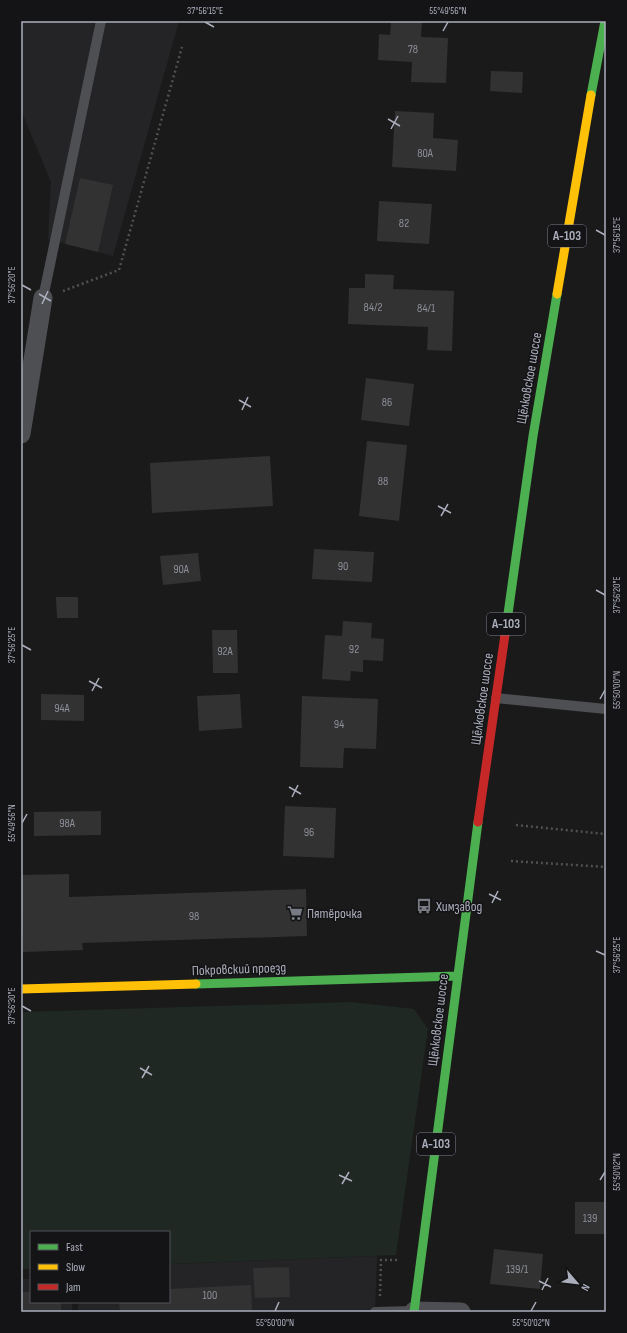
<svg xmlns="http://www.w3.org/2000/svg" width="627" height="1333" viewBox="0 0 627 1333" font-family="'Sofia Sans Condensed',sans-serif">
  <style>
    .built { fill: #242426 }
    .green { fill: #1f2822 }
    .building { fill: #323232 }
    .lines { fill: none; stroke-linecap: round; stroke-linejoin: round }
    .path { stroke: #505055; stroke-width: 2.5; stroke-dasharray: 2 3; stroke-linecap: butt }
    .lane { stroke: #4e4f53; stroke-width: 10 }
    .street { stroke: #4e4f53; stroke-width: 19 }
    .fast { stroke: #4caf50; stroke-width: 9 }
    .slow { stroke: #ffc107; stroke-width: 9 }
    .jam { stroke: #c62828; stroke-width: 9 }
    .ticks { fill: none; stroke: #abaebc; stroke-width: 1.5 }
    .labels { text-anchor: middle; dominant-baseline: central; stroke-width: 3; stroke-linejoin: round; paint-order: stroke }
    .number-label { font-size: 12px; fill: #8d8f9a }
    .shield { fill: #141416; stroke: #7e808a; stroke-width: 1 }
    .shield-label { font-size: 13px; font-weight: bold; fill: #abaebc }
    .street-label { font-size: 14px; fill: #abaebc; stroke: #141416 }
    .poi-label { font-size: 14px; fill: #abaebc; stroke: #141416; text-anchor: start }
    .neatline { fill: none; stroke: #abaebc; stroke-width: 1.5 }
    .ticks-label { font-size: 10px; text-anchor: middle; fill: #abaebc }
  </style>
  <rect width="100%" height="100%" fill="#1a1a1a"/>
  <path class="built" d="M21,21H179L113,256L48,239L51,182L21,110Z
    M377,1256L375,1312H78V1302H169V1264Z
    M21,1279H31V1302H72V1312H21Z"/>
  <path class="green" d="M350,1002L414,1009L428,1029L396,1255L169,1264V1232H31V1269H21V1012Z"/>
  <path class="building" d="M391,21H422L421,37L448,38L446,83L411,82L412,62L378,60L379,34L390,35Z
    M491,71L523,72L522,93L490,91Z
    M395,111L434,113L433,138L458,140L456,171L392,167Z
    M80,178L113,185L98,252L65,244Z
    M379,201L432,204L429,244L377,241Z
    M365,274L394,275L393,289L454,291L452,351L427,350L428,327L348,324L349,288H365Z
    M366,378L414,384L409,426L361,420Z
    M367,441L407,445L399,521L359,516Z
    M270,456L273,506L152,513L150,463Z
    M314,549L374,552L372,582L312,579Z
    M198,553L201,581L163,585L160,556Z
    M56,597H78V618H57Z
    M343,621L372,623L371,638L384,639L383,661L363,660V672L351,671L350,681L322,679L325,635L342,636Z
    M212,630H237L238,673H213Z
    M41,694L84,695V721L41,720Z
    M240,694L242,728L199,731L197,696Z
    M302,696L378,699L376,749L344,748L343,768L300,767Z
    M285,806L336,808L334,858L283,856Z
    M101,811V835L34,836V812Z
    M69,874V897L306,889L307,936L82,943L83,950L23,952L21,875Z
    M575,1202H606V1234H575Z
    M494,1249L543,1254L540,1289L490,1284Z
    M289,1267L290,1297L255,1298L253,1268Z
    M251,1285L252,1312H120L119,1302H169V1289Z
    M21,1292H31V1302H61V1312H21Z"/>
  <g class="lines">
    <path class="path" d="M63,291L119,270L182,47
      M516,825L606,834
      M511,861L606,867
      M380,1296L381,1260H398"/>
    <path class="lane" d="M43,298L101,21
      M496,698L606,709
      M375,1312L414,1311"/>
    <path class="street" d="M21,434L43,298
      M414,1311L461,1312"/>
    <path class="fast" d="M591,95L605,21
      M507,621L533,436L557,294
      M196,984L457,976
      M414,1312L478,822"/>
    <path class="slow" d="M557,294L591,95
      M21,989L196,984"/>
    <path class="jam" d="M478,822L507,621"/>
  </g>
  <path class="ticks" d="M205,22L214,27M443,31L448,22M388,119L400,126M391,129L398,116M596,230L605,235M22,285L31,290M39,294L51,301M42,304L48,291M239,400L251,407M242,410L248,397M438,506L451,513M441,516L448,504M596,590L605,595M22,645L31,650M89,681L102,688M92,691L99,678M600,699L605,690M289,787L301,794M292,797L298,785M22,823L27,814M489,894L501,900M492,903L498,891M596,951L605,955M22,1006L31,1011M140,1068L152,1075M142,1078L149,1066M339,1175L352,1181M600,1180L605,1172M342,1184L349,1172M539,1281L551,1287M542,1290L548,1278M275,1311L279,1302M531,1311L536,1302"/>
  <defs>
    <symbol id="bus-bare" viewBox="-9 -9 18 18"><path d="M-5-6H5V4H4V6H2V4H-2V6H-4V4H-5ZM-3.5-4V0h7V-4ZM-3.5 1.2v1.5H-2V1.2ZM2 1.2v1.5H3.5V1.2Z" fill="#787a83" stroke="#141416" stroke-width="2.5" paint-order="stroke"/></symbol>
    <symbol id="supermarket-bare" viewBox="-9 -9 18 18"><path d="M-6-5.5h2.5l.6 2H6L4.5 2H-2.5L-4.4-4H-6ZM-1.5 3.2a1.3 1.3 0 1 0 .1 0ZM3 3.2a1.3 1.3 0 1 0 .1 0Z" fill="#787a83" stroke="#141416" stroke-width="2.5" paint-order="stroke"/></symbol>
  </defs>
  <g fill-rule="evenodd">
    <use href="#bus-bare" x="413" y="895" width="22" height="22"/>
    <use href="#supermarket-bare" x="284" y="902" width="22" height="22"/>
  </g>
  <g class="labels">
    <g class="number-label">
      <text x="413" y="49">78</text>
      <text x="425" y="153">80А</text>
      <text x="404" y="223">82</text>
      <text x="373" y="307">84/2</text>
      <text x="426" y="308">84/1</text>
      <text x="387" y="402">86</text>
      <text x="383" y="481">88</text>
      <text x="343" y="566">90</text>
      <text x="181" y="569">90А</text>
      <text x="354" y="649">92</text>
      <text x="225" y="651">92А</text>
      <text x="62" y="708">94А</text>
      <text x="339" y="724">94</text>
      <text x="67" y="823">98А</text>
      <text x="309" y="832">96</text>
      <text x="194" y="916">98</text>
      <text x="590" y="1218">139</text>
      <text x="517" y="1269">139/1</text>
      <text x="210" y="1295">100</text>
    </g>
    <g class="shield">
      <rect x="548" y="225" width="38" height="22" rx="3"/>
      <rect x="487" y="613" width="38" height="22" rx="3"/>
      <rect x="417" y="1133" width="38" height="22" rx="3"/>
    </g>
    <g class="shield-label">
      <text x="567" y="236">А-103</text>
      <text x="506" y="624">А-103</text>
      <text x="436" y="1144">А-103</text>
    </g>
    <g class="street-label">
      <text transform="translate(529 378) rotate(-80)">Щёлковское шоссе</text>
      <text transform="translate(482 699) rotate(-82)">Щёлковское шоссе</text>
      <text transform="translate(239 969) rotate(-2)">Покровский проезд</text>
      <text transform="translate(438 1020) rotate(-83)">Щёлковское шоссе</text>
    </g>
    <g class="poi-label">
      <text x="436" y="906">Химзавод</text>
      <text x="307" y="913">Пятёрочка</text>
    </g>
  </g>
  <rect width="627" height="1333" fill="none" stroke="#141416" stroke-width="44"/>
  <rect x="30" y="1231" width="140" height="72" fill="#141416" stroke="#505258"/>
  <rect x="38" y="1244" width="20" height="6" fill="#4caf50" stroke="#505258"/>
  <text x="66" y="1251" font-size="12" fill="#abaebc">Fast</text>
  <rect x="38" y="1264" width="20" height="6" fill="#ffc107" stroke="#505258"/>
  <text x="66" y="1271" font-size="12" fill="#abaebc">Slow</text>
  <rect x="38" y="1284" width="20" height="6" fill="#c62828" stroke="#505258"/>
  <text x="66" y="1291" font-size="12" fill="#abaebc">Jam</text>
  <g transform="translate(577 1283) rotate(118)" stroke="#141416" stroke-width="3" paint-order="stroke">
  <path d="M0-3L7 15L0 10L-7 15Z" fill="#abaebc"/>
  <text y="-6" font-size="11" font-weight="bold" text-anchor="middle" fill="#abaebc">N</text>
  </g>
  <rect x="22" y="22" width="583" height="1289" class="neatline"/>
  <g class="ticks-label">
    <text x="205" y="14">37°56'15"E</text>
    <text x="448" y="14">55°49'56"N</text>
    <text transform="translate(616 235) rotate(-90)" y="4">37°56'15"E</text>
    <text transform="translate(11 285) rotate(-90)" y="4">37°56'20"E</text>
    <text transform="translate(616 595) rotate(-90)" y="4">37°56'20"E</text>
    <text transform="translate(11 645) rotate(-90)" y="4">37°56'25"E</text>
    <text transform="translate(616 690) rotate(-90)" y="4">55°50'00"N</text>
    <text transform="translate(11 823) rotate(-90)" y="4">55°49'56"N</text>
    <text transform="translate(616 955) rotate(-90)" y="4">37°56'25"E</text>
    <text transform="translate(11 1006) rotate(-90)" y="4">37°56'30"E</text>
    <text transform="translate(616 1172) rotate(-90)" y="4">55°50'02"N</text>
    <text x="275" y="1326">55°50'00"N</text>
    <text x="531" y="1326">55°50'02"N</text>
  </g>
</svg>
